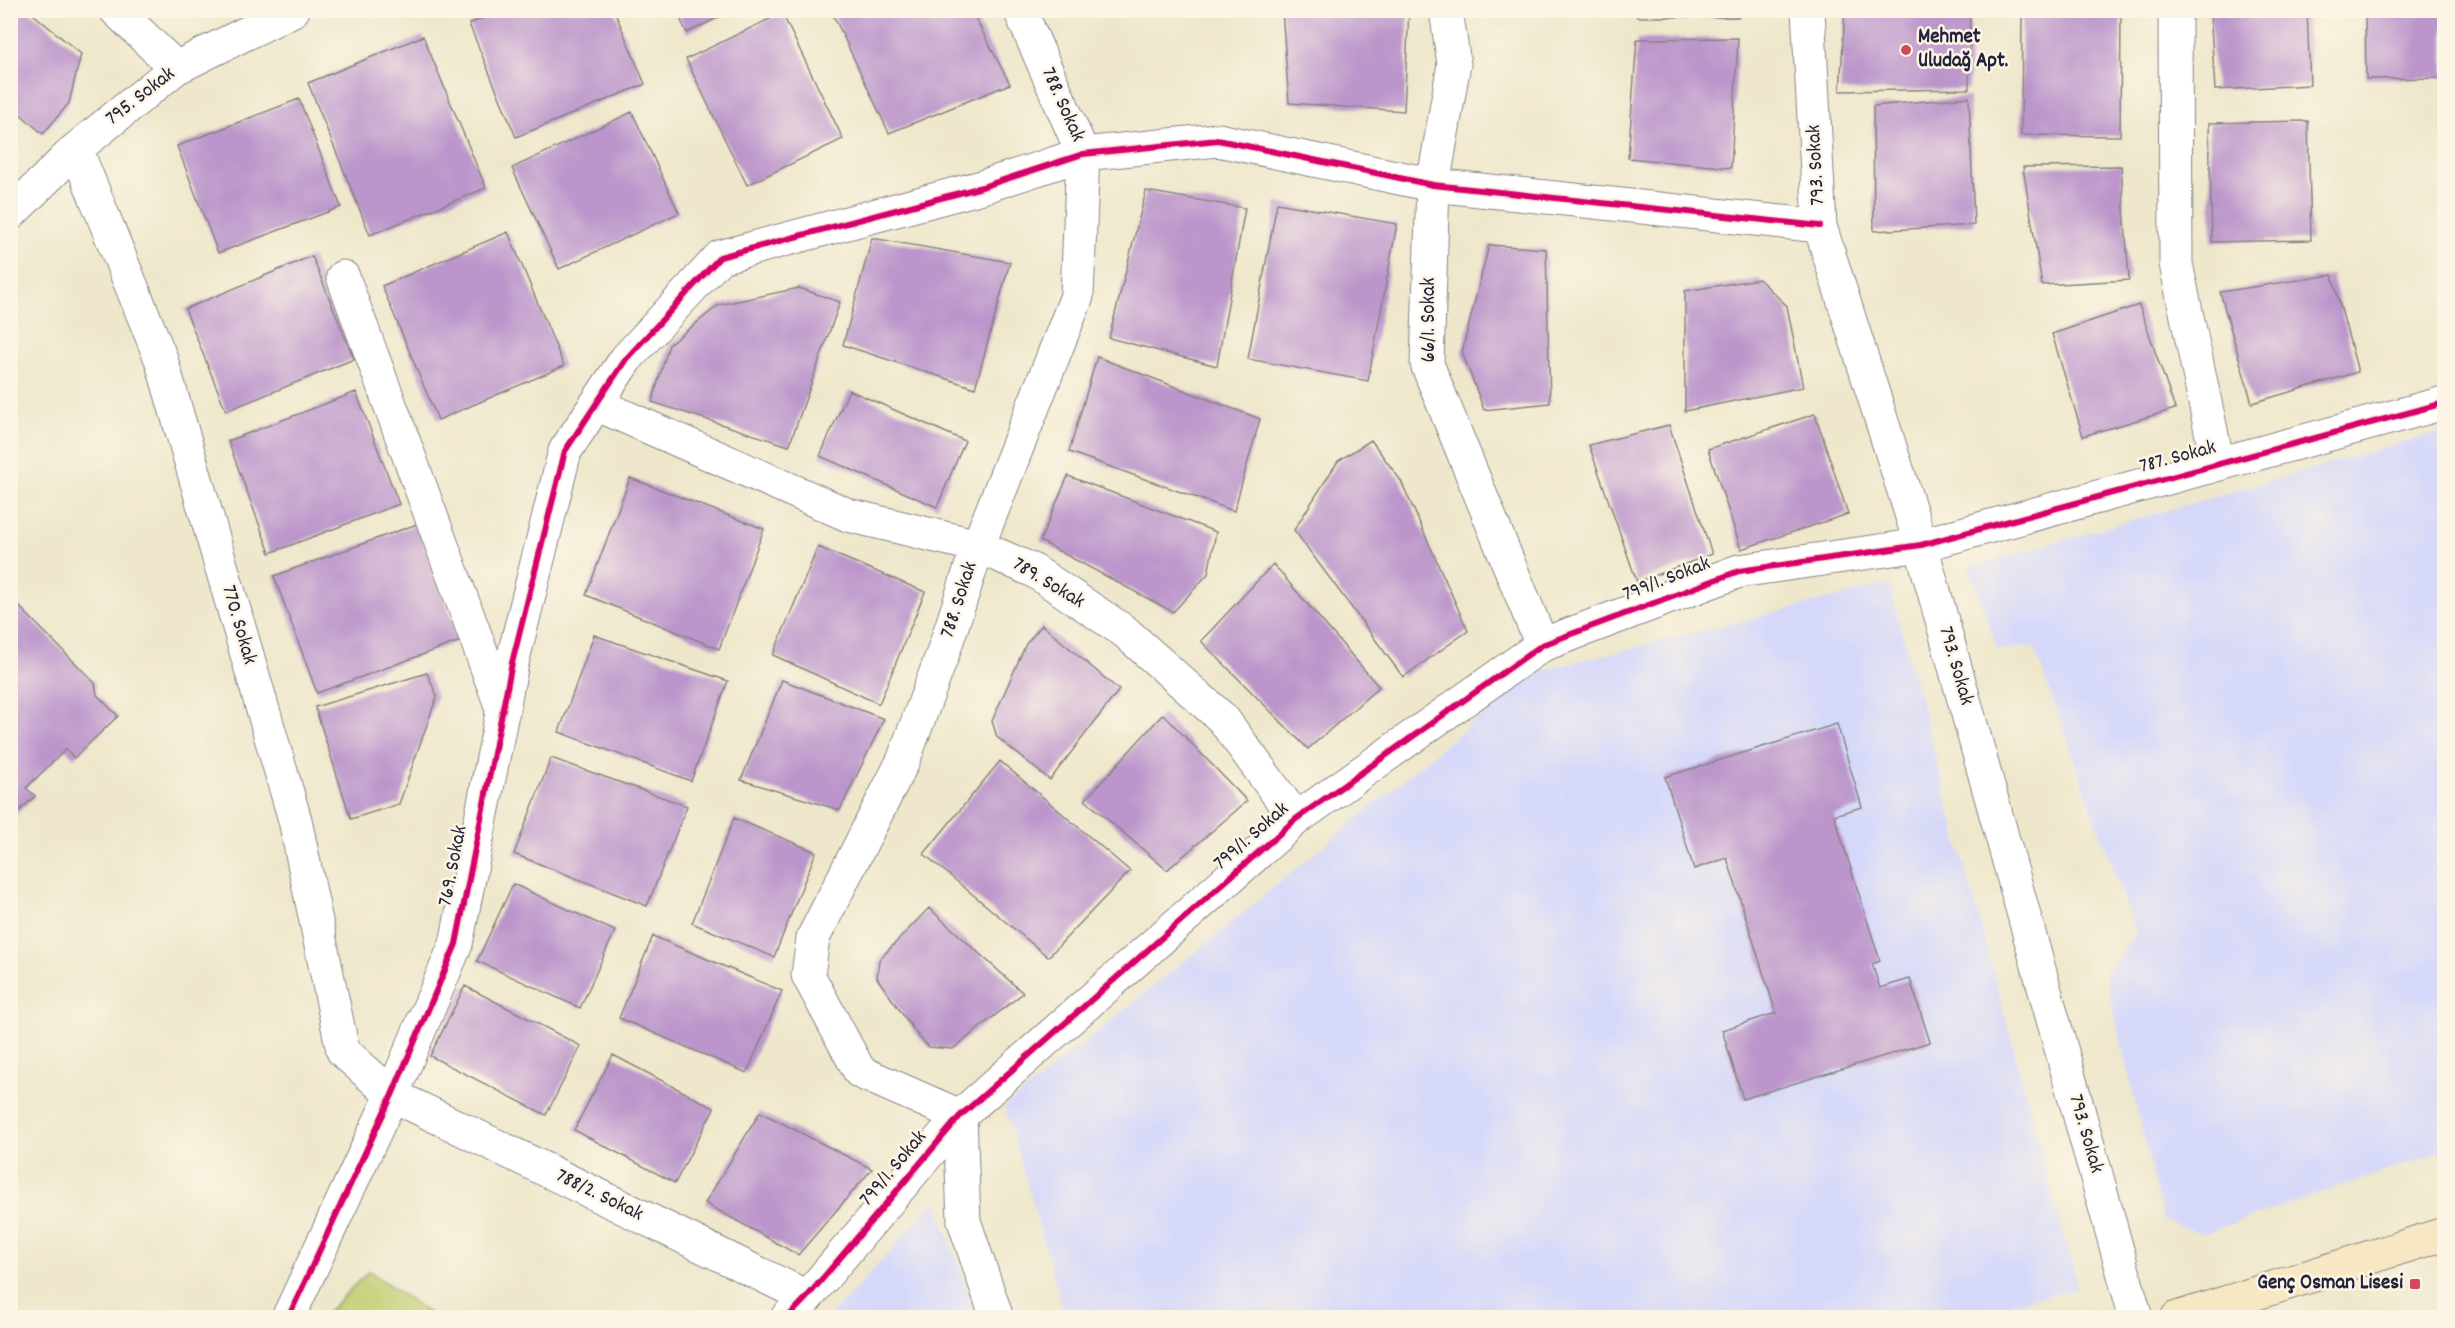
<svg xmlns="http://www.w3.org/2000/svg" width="2455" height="1328" viewBox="0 0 2455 1328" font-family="Dekko,sans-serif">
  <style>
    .built { fill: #d5d8f9 }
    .green { fill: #c0cd6f; stroke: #717855; stroke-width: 1.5 }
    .building { fill: #bb95cb }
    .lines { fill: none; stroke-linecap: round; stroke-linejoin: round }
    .street-casing { stroke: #888483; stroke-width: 35 }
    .secondary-casing { stroke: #888483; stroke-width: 35 }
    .street { stroke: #fff; stroke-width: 33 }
    .secondary { stroke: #f7e8c3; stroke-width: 33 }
    .cycleway-casing { stroke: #fcf5e5; stroke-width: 10 }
    .cycleway { stroke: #d6006c; stroke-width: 6 }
    .poi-dot { fill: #d1495b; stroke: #fcf5e5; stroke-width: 2 }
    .labels { text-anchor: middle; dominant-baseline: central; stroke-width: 5; stroke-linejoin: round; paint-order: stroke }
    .poi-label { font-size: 21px; font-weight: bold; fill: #22223b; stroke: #fcf5e5; text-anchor: start }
    .street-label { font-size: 21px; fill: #22223b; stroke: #fcf5e5 }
  </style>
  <rect width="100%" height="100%" fill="#fcf5e5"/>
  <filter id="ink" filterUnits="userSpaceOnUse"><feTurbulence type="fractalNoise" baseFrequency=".0167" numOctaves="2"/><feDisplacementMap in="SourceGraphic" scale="12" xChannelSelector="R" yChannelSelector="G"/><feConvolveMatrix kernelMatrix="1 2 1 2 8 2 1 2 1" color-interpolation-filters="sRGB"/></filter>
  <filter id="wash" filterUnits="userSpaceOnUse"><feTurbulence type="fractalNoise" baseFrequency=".008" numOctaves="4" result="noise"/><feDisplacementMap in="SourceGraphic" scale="24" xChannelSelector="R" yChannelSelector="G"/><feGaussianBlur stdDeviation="1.35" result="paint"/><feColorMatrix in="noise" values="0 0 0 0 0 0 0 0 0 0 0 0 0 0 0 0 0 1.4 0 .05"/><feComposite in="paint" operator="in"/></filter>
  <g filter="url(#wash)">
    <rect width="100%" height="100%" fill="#eee7cb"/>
    <path class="built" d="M2444,431V1151L2202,1234L2163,1220L2105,974L2136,933L2034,647L1997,649L1969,567Z
      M1889,584L2078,1288L1948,1318L1065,1317L1005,1107L1231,923L1532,673Z
      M935,1200L977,1317H828L844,1302Z"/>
    <path class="green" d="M369,1271L434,1317H323Z"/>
    <g id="blocks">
      <path class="building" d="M22,10H28L81,54L69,103L43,134L10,105V22Z
        M501,10H614L645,84L516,137L469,24Z
        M676,10H733L687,33Z
        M831,10H971L1010,84L889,133Z
        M1282,10H1409L1404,111L1289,103Z
        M1636,10H1738L1739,17H1637Z
        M1845,10H1970L1969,89L1840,91Z
        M2022,10H2121L2120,136L2021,135Z
        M2210,10H2307L2310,85L2215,90Z
        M2365,10H2444V78L2366,79Z
        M782,13L843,139L747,185L686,59Z
        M423,36L486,188L370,235L308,83Z
        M1738,38L1731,168L1628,158L1637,39Z
        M1969,97L1974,225L1874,231L1873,106Z
        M299,99L341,207L218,253L177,146Z
        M632,112L679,213L559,269L512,168Z
        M2308,121L2311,240L2212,242L2209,123Z
        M2121,166L2129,280L2042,285L2023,167Z
        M1146,191L1245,208L1217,366L1109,338Z
        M1277,203L1397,224L1368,381L1248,359Z
        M508,232L564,366L438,420L382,286Z
        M872,238L1010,262L975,388L843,345Z
        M1489,245L1546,249L1550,403L1484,410L1462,352Z
        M312,256L354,359L226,411L185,309Z
        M2332,275L2358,372L2252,403L2220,292Z
        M1759,279L1787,306L1803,387L1685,411V291Z
        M799,288L840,302L789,446L652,402L669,345L719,305Z
        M2139,305L2175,409L2083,436L2052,334Z
        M1097,357L1260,419L1234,511L1069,452Z
        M849,390L965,441L937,507L820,456Z
        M356,392L399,504L270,553L228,441Z
        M1815,414L1848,514L1741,549L1708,449Z
        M1669,425L1712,554L1637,582L1589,445Z
        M1371,440L1401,481L1468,631L1403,677L1294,530L1338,461Z
        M1068,476L1216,532L1208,574L1173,612L1040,541Z
        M630,478L764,529L719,649L586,595Z
        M417,524L460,641L317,693L274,576Z
        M818,547L925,592L879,704L773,655Z
        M1273,564L1379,687L1308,749L1201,641Z
        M10,597L95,683L97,695L118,716L74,758L66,749L26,788L35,796L10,820Z
        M1042,625L1119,690L1050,780L997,737L992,721L1026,644Z
        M594,635L728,681L691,781L559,732Z
        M427,673L437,696L399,804L351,819L315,707Z
        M782,680L884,719L840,810L741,780Z
        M1163,714L1247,801L1167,870L1085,800Z
        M1837,724L1862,807L1834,815L1880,961L1872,964L1880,988L1910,979L1930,1042L1743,1099L1722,1030L1776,1013L1727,858L1694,869L1665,777Z
        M551,758L687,806L647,906L514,854Z
        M1000,761L1130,871L1048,957L924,854Z
        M734,818L816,852L774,957L692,923Z
        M513,884L615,931L580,1008L477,961Z
        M929,908L1023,993L953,1049L929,1047L918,1036L877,978L879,960Z
        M653,936L782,991L747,1073L619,1018Z
        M465,986L581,1046L546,1115L430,1056Z
        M613,1055L714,1108L675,1183L574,1130Z
        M760,1112L872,1169L798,1255L705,1203Z"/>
    </g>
  </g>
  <g filter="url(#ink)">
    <use href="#blocks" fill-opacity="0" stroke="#888483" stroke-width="1.5"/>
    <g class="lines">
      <defs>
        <path id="street" d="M116,10L176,68
          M1446,10L1454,64L1433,185L1427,364L1542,645
          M1808,10L1820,226L1921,545L2136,1318
          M2175,10L2176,264L2218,464
          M76,149L161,359L295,820L343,1051L392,1095L807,1297
          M10,214L76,149L176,68L293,10
          M343,277L503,711
          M596,404L848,515L978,546L1034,571L1124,631L1223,719L1296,819
          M288,1318L392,1095L456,944L512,663L565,451L626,359L720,257L982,187L1083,154L1218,140L1433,185L1820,226
          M787,1318L807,1297L960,1116L1296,819L1542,645L1739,571L1921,545L2444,403
          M997,1318L964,1221L960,1116L860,1072L808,975L813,938L903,761L943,653L978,546L1077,296L1083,154L1020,10"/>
        <path id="secondary" d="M2177,1318L2444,1234"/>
      </defs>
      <use href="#street" class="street-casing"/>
      <use href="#secondary" class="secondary-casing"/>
      <use href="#street" class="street"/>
      <use href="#secondary" class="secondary"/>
      <defs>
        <path id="cycleway" d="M288,1318L392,1095L456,944L512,663L565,451L626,359L720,257L982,187L1083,154L1218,140L1433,185L1820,226
          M787,1318L807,1297L960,1116L1296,819L1542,645L1739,571L1921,545L2444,403"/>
      </defs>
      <use href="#cycleway" class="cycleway-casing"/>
      <use href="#cycleway" class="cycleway"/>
    </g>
  </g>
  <g class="poi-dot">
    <circle cx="1906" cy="50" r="6"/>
    <rect x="2409" y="1278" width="12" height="12" rx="3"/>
  </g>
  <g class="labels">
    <g class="poi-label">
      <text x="1918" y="38">Mehmet<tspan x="1918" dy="24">Uludağ Apt.</tspan></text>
      <text x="2403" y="1284" text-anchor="end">Genç Osman Lisesi</text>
    </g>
    <g class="street-label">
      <text transform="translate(141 97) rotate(-38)">795. Sokak</text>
      <text transform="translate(1062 105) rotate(66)">788. Sokak</text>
      <text transform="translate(1817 165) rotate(-93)">793. Sokak</text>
      <text transform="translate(1430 320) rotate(-90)">66/1. Sokak</text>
      <text transform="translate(2178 458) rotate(-15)">787. Sokak</text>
      <text transform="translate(1667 580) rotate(-21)">799/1. Sokak</text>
      <text transform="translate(1048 584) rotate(31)">789. Sokak</text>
      <text transform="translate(960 600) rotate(-72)">788. Sokak</text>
      <text transform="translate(238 625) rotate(74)">770. Sokak</text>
      <text transform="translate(1955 666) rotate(74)">793. Sokak</text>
      <text transform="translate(1252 837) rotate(-41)">799/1. Sokak</text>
      <text transform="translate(454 866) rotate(-79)">769. Sokak</text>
      <text transform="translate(2085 1134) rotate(74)">793. Sokak</text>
      <text transform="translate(894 1169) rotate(-50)">799/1. Sokak</text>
      <text transform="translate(599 1196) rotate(26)">788/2. Sokak</text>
    </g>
  </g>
  <rect width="2455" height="1328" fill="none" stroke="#fcf5e5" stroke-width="36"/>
</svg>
